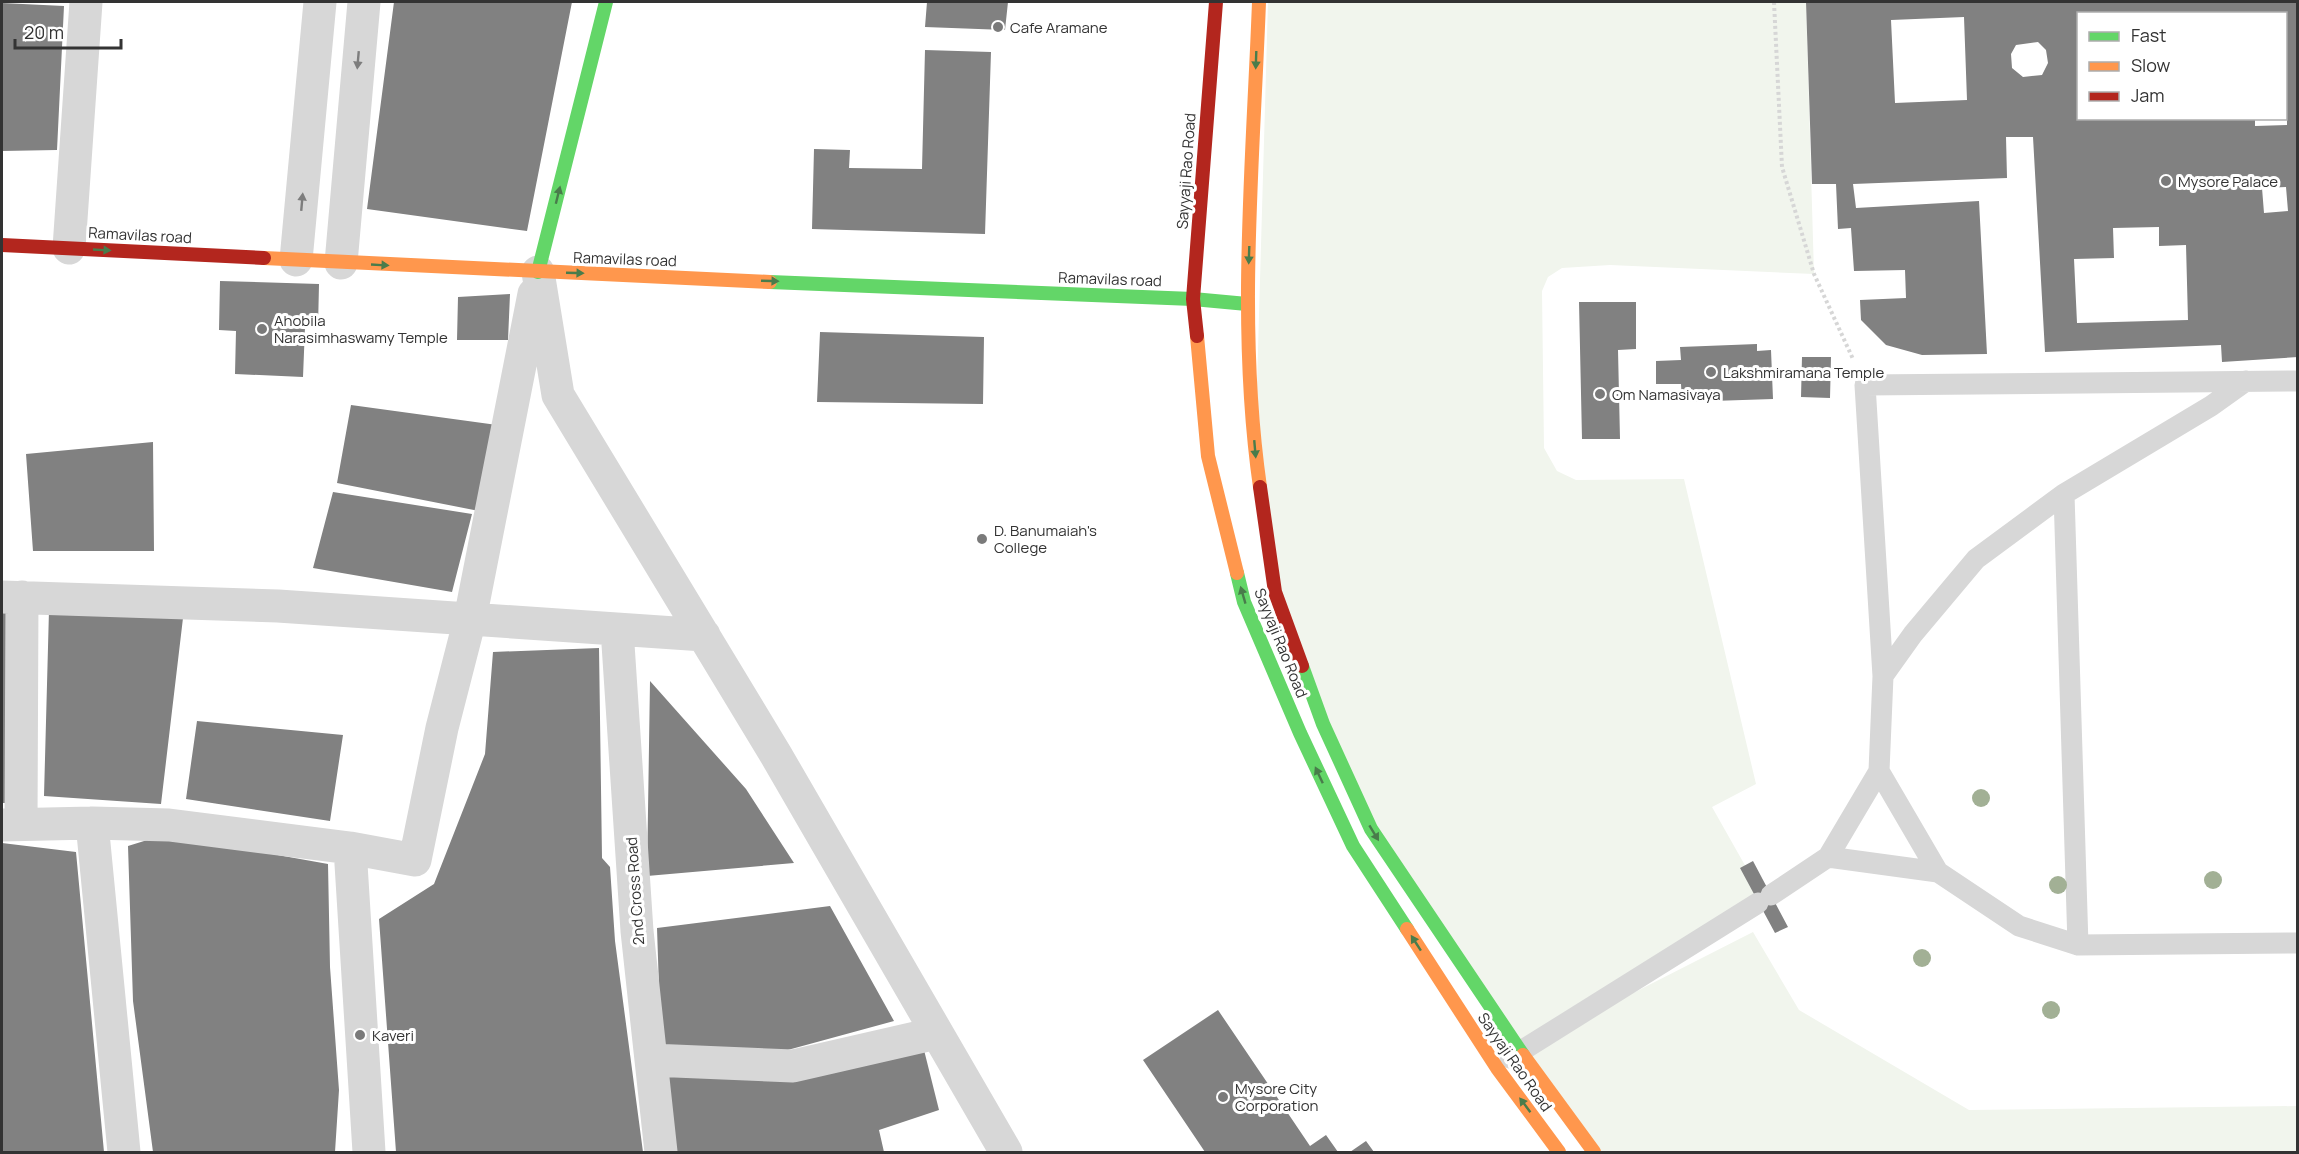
<svg xmlns="http://www.w3.org/2000/svg" width="2299" height="1154" viewBox="0 0 2299 1154" font-family="Manrope,sans-serif">
  <style>
    .green { fill: #f1f5ed }
    .building { fill: #818181; fill-rule: evenodd }
    .lines { fill: none; stroke-linecap: round; stroke-linejoin: round }
    .path { stroke: #d6d6d6; stroke-width: 4; stroke-dasharray: 3 3; stroke-linecap: butt }
    .lane { stroke: #d7d7d7; stroke-width: 21 }
    .street { stroke: #d7d7d7; stroke-width: 33 }
    .fast { stroke: #63d668; stroke-width: 14 }
    .slow { stroke: #ff974d; stroke-width: 14 }
    .jam { stroke: #b3261e; stroke-width: 14 }
    .tree { fill: #a2b095 }
    .oneway { fill: #7d7d7d }
    .oneway2 { fill: #497c4b }
    .poi-dot { fill: #7a7a7a; stroke: #fff; stroke-width: 2 }
    .labels { text-anchor: middle; dominant-baseline: central; stroke-width: 6; stroke-linejoin: round; paint-order: stroke }
    .poi-label { font-size: 15px; fill: #333; stroke: #fff; text-anchor: start }
    .street-label { font-size: 15px; fill: #333; stroke: #fff }
  </style>
  <rect width="100%" height="100%" fill="#fff"/>
  <path class="green" d="M1268,2H1806L1814,274L1610,265L1562,268L1548,277L1542,291L1544,448L1557,471L1576,480L1684,479L1756,784L1712,807L1764,899L1529,1046L1753,932L1799,1010L1969,1110L2297,1106V1152H1590L1371,829L1275,592L1255,454Z"/>
  <path class="building" d="M394,2H572L527,231L367,209Z
    M927,2H1008L1005,30L925,27Z
    M1806,2L2298,3V357L2222,362L2221,345L2045,352L2033,137H2006L2007,178L1853,184L1856,208L1979,201L1987,354L1922,355L1886,345L1861,320L1860,300L1906,298L1905,270L1854,271L1851,228L1838,229L1836,184H1812ZM2078,14H2286L2287,125L2255,126V118H2078ZM1964,17L1967,100L1895,103L1891,20ZM2038,42L2046,50L2048,63L2042,75L2023,77L2012,68L2011,54L2016,45ZM2286,187L2288,211L2264,213L2262,188ZM2159,227V246L2186,245L2188,320L2077,323L2074,259L2114,258L2113,228Z
    M2,3L64,6L57,150L2,151Z
    M925,50L991,52L985,234L812,229L814,149L850,150L849,168L922,169Z
    M220,281L319,284L318,328L305,327L303,377L235,374L236,331L219,330Z
    M510,294L508,340H457L458,297Z
    M1579,302H1636V349L1618,350L1620,439H1582Z
    M820,332L984,337L983,404L817,402Z
    M1757,344V351L1771,350L1773,399L1682,402L1681,384H1656V361L1681,360L1680,347Z
    M1802,357H1831L1830,398L1801,397Z
    M351,405L497,425L479,511L337,483Z
    M153,442L154,551H33L26,454Z
    M333,492L472,514L452,592L313,568Z
    M2,609H14L9,803H2Z
    M49,610L183,618L161,804L44,796Z
    M599,648L602,858L610,867L615,941L643,1152H396L379,919L434,884L485,754L493,652Z
    M650,681L746,789L794,863L647,876Z
    M197,721L343,735L330,821L186,799Z
    M157,837L244,849L328,864L330,967L339,1090L335,1152H153L133,1001L128,846Z
    M2,843L76,852L104,1152H2Z
    M1753,861L1788,927L1775,933L1740,868Z
    M830,906L894,1021L784,1051L661,1047L657,928Z
    M1218,1010L1310,1146L1326,1135L1338,1152H1205L1143,1060Z
    M922,1042L939,1110L879,1130L884,1152H672L666,1072Z
    M1366,1141L1374,1152H1350Z"/>
  <g class="lines">
    <path class="path" d="M1774,2L1782,167L1814,274L1853,359"/>
    <path class="lane" d="M2064,494L2078,945
      M1883,676L1865,385L2298,381
      M1879,771L1938,872
      M1828,857L1938,872L2019,926L2078,945L2298,943
      M1771,895L1828,857L1879,771L1883,676L1913,634L1976,559L2064,494L2211,406L2246,381
      M1510,1058L1758,903"/>
    <path class="street" d="M69,248L86,2
      M296,260L320,2
      M341,263L364,2
      M538,272L558,395L776,755L1006,1152
      M2,597L278,606L704,635
      M617,629L637,931L661,1152
      M92,823L124,1152
      M21,824L22,597
      M2,825L92,823L169,825L350,848
      M651,1060L793,1066L937,1033
      M369,1152L350,848L415,860L442,728L470,619L534,294"/>
    <path class="fast" d="M538,272L606,2
      M770,282L1193,299L1247,304
      M1237,573L1244,602L1300,733L1353,846L1407,929
      M1302,666L1323,724L1371,829L1523,1055"/>
    <path class="slow" d="M1259,2C1253,163 1237,327 1260,487
      M264,258L770,282
      M1197,336L1208,456L1237,573
      M1407,929L1497,1068L1559,1152
      M1523,1055L1594,1152"/>
    <path class="jam" d="M2,245L264,258
      M1197,336L1193,299L1216,2
      M1260,487L1275,592L1302,666"/>
  </g>
  <g class="tree">
    <circle cx="1981" cy="798" r="9"/>
    <circle cx="2213" cy="880" r="9"/>
    <circle cx="2058" cy="885" r="9"/>
    <circle cx="1922" cy="958" r="9"/>
    <circle cx="2051" cy="1010" r="9"/>
  </g>
  <defs><path id="oneway-solid" d="M-6-.8H1V-3.2L6.5 0L1 3.2V.8H-6Z" transform="scale(1.5)"/></defs>
  <g class="oneway">
    <use href="#oneway-solid" transform="translate(358 60) rotate(95)"/>
    <use href="#oneway-solid" transform="translate(302 202) rotate(-85)"/>
  </g>
  <g class="oneway2">
    <use href="#oneway-solid" transform="translate(1256 60) rotate(92)"/>
    <use href="#oneway-solid" transform="translate(558 195) rotate(-76)"/>
    <use href="#oneway-solid" transform="translate(102 250) rotate(3)"/>
    <use href="#oneway-solid" transform="translate(1249 255) rotate(92)"/>
    <use href="#oneway-solid" transform="translate(380 265) rotate(3)"/>
    <use href="#oneway-solid" transform="translate(575 273) rotate(2)"/>
    <use href="#oneway-solid" transform="translate(770 281) rotate(2)"/>
    <use href="#oneway-solid" transform="translate(1255 449) rotate(85)"/>
    <use href="#oneway-solid" transform="translate(1243 595) rotate(-106)"/>
    <use href="#oneway-solid" transform="translate(1319 775) rotate(-115)"/>
    <use href="#oneway-solid" transform="translate(1374 833) rotate(59)"/>
    <use href="#oneway-solid" transform="translate(1416 943) rotate(-123)"/>
    <use href="#oneway-solid" transform="translate(1525 1105) rotate(-127)"/>
  </g>
  <g class="poi-dot">
    <circle cx="998" cy="27" r="6"/>
    <circle cx="2166" cy="181" r="6"/>
    <circle cx="262" cy="329" r="6"/>
    <circle cx="1711" cy="372" r="6"/>
    <circle cx="1600" cy="394" r="6"/>
    <circle cx="982" cy="539" r="6"/>
    <circle cx="360" cy="1035" r="6"/>
    <circle cx="1223" cy="1097" r="6"/>
  </g>
  <g class="labels">
    <g class="poi-label">
      <text x="1010" y="27">Cafe Aramane</text>
      <text x="2178" y="181">Mysore Palace</text>
      <text x="274" y="320">Ahobila<tspan x="274" dy="17">Narasimhaswamy Temple</tspan></text>
      <text x="1723" y="372">Lakshmiramana Temple</text>
      <text x="1612" y="394">Om Namasivaya</text>
      <text x="994" y="530">D. Banumaiah's<tspan x="994" dy="17">College</tspan></text>
      <text x="372" y="1035">Kaveri</text>
      <text x="1235" y="1088">Mysore City<tspan x="1235" dy="17">Corporation</tspan></text>
    </g>
    <g class="street-label">
      <text transform="translate(1186 171) rotate(-86)">Sayyaji Rao Road</text>
      <text transform="translate(140 235) rotate(3)">Ramavilas road</text>
      <text transform="translate(625 259) rotate(2)">Ramavilas road</text>
      <text transform="translate(1110 279) rotate(2)">Ramavilas road</text>
      <text transform="translate(1281 643) rotate(68)">Sayyaji Rao Road</text>
      <text transform="translate(635 891) rotate(-94)">2nd Cross Road</text>
      <text transform="translate(1515 1062) rotate(55)">Sayyaji Rao Road</text>
    </g>
  </g>
  <rect width="2299" height="1154" fill="none" stroke="#333333" stroke-width="6"/>
  <rect x="2077" y="12" width="210" height="108" fill="#ffffff" stroke="#adadad" stroke-width="1.5"/>
  <rect x="2089" y="32" width="30" height="9" fill="#63d668" stroke="#adadad" stroke-width="1.5"/>
  <text x="2131" y="42" font-size="18" fill="#333333">Fast</text>
  <rect x="2089" y="62" width="30" height="9" fill="#ff974d" stroke="#adadad" stroke-width="1.5"/>
  <text x="2131" y="72" font-size="18" fill="#333333">Slow</text>
  <rect x="2089" y="92" width="30" height="9" fill="#b3261e" stroke="#adadad" stroke-width="1.5"/>
  <text x="2131" y="102" font-size="18" fill="#333333">Jam</text>
  <path d="M15 39v9h106v-9" fill="none" stroke="#333333" stroke-width="3"/>
  <text x="24" y="39" font-size="18" fill="#333333" stroke="#ffffff" stroke-width="4.5" paint-order="stroke">20 m</text>
</svg>
